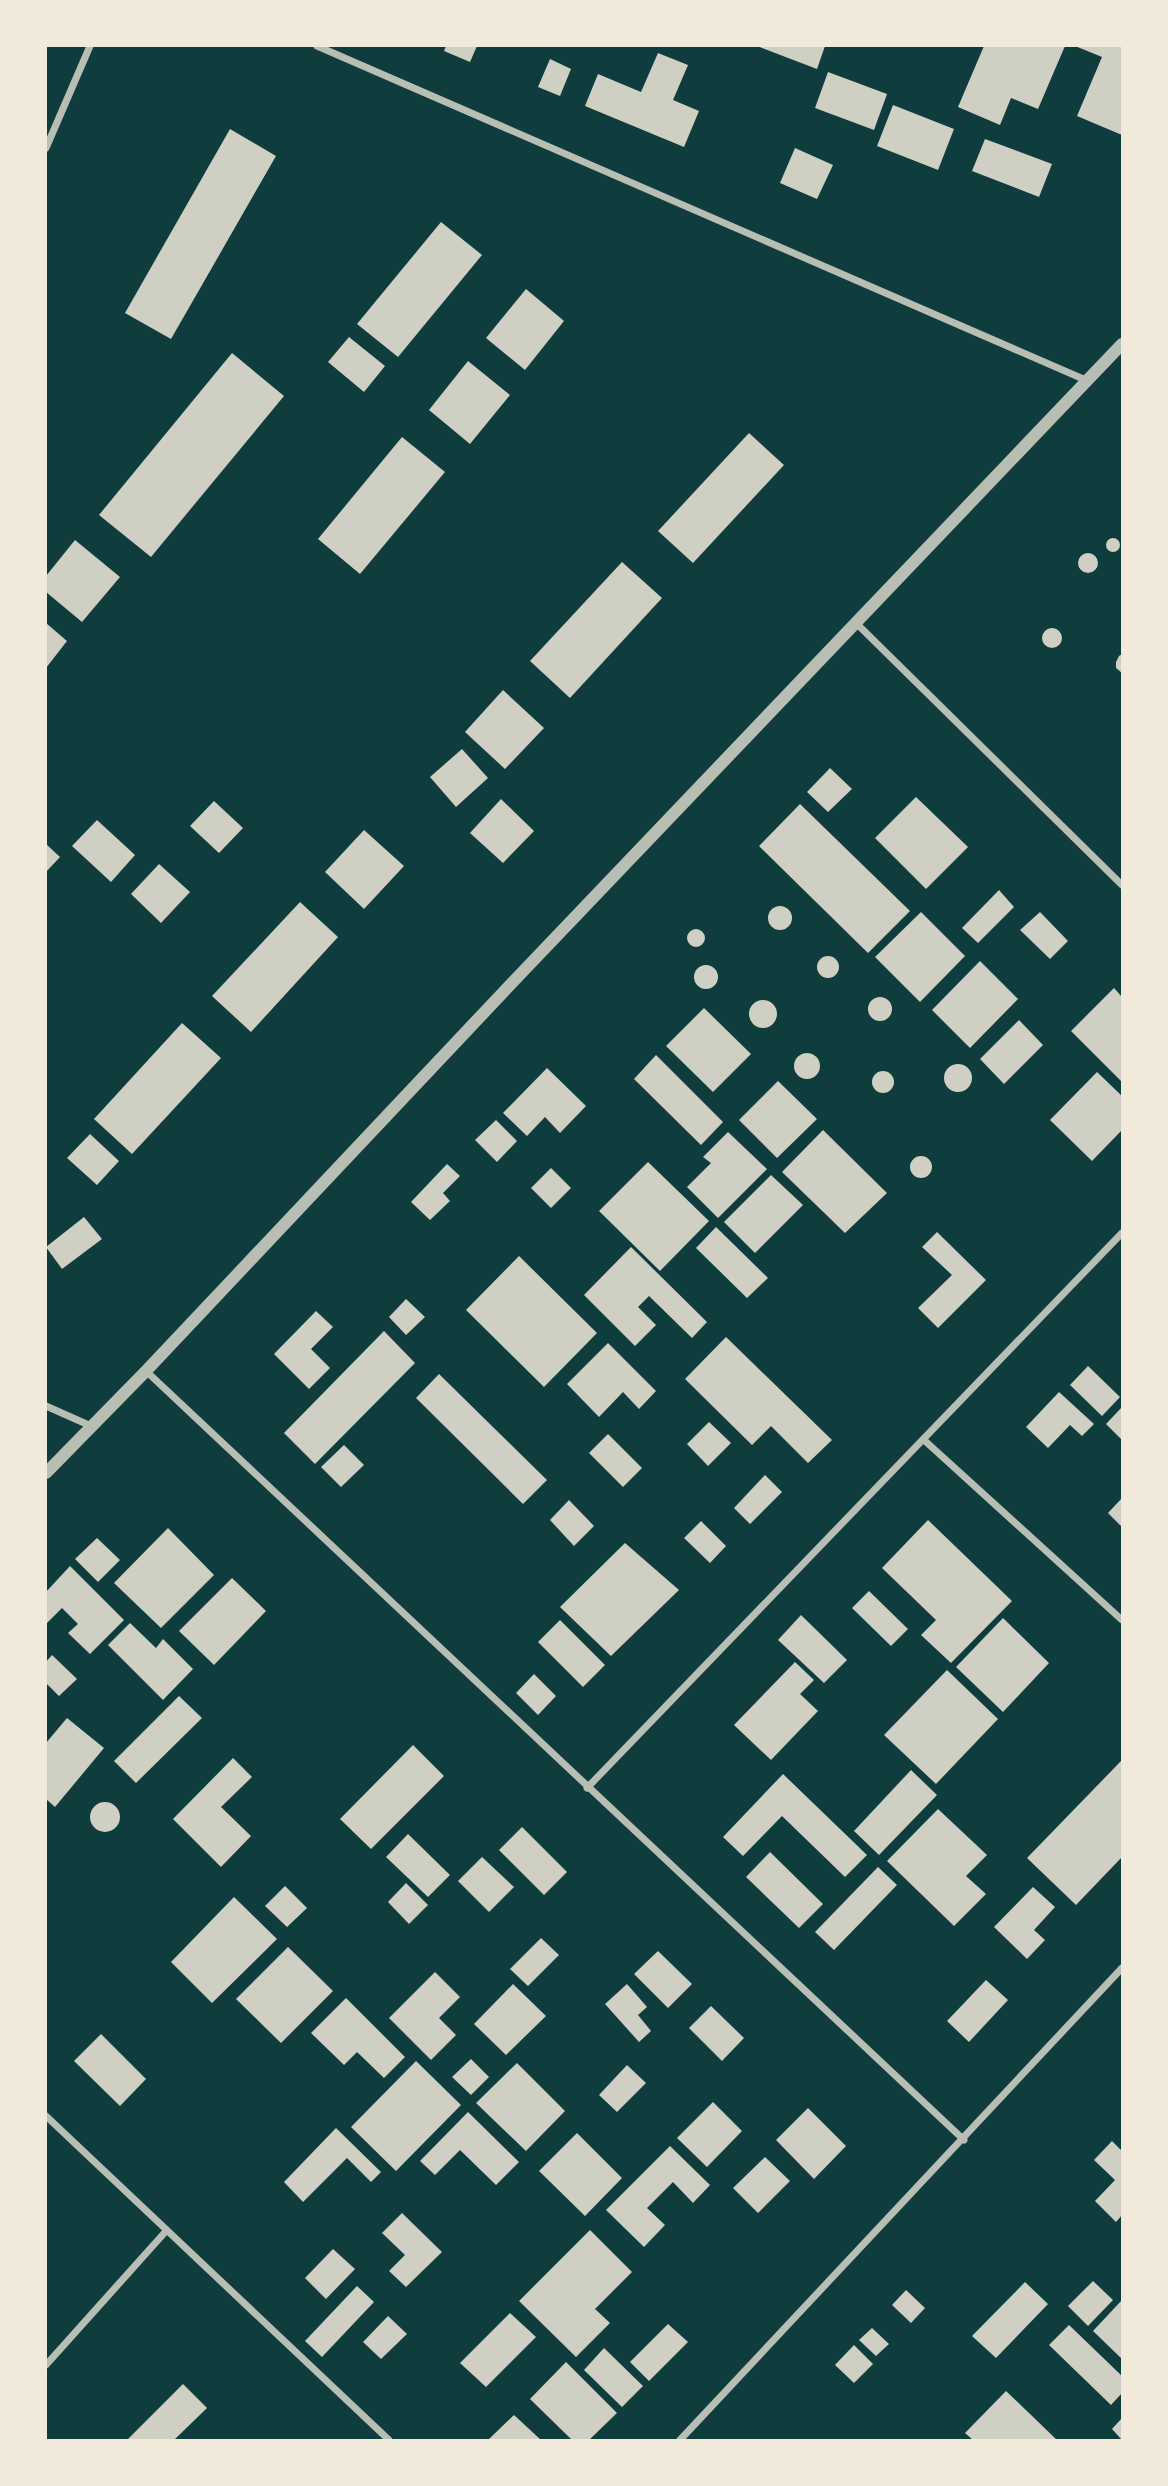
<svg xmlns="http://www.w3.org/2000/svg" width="1168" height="2486" viewBox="0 0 1168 2486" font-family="Rubik,sans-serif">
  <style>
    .building { fill: #cfcfc3 }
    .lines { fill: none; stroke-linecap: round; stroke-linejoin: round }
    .minor { stroke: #b8beb3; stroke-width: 7 }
    .tertiary { stroke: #b8beb3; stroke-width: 12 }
  </style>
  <rect width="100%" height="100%" fill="#0f3d3e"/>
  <path class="building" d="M446,46H477L470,62L444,51Z
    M757,46H825L817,69Z
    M984,46H1065L1038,109L1011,98L1000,125L958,107Z
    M1075,46H1122V135L1077,116L1102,57Z
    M658,53L688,65L673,100L699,111L684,147L585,106L598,74L641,92Z
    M550,59L571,69L560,96L538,87Z
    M828,72L887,94L874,130L815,108Z
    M893,105L954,129L938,170L877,146Z
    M230,129L276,156L171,339L125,313Z
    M985,139L1052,164L1039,197L972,171Z
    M795,148L833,165L817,199L780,183Z
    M441,222L482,255L398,357L357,324Z
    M526,289L564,321L525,370L486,338Z
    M349,337L385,366L364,392L328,362Z
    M232,353L284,396L151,557L99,515Z
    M468,361L510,395L470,444L429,410Z
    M749,433L784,465L693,563L658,531Z
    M402,437L445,472L360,574L318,539Z
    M1106 545a7 7 0 1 1 14 0a7 7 0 1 1-14 0Z
    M75,540L120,577L82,622L46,592V576Z
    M1078 563a10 10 0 1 1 20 0a10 10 0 1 1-20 0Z
    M622,562L662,598L570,698L530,661Z
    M46,623L67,641L46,668Z
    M1042 638a10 10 0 1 1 20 0a10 10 0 1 1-20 0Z
    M1122,654V673L1116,668V662L1119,656Z
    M503,690L544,728L505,769L465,732Z
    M462,749L488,778L456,807L430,777Z
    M830,768L852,789L828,812L807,792Z
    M916,797L968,847L926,889L875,838Z
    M501,799L534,831L503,863L470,833Z
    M214,801L243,828L219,853L190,826Z
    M800,804L910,911L868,953L759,846Z
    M97,820L135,855L111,882L72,846Z
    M364,830L404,866L364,909L325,872Z
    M46,844L60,857L46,872Z
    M159,864L190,892L161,923L131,894Z
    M999,890L1014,907L978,943L962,928Z
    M300,902L338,937L251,1032L212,996Z
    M768 918a12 12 0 1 1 24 0a12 12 0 1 1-24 0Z
    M921,912L965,956L920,1002L875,957Z
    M1040,912L1068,941L1050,959L1020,930Z
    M687 938a9 9 0 1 1 18 0a9 9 0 1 1-18 0Z
    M817 967a11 11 0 1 1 22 0a11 11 0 1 1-22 0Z
    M980,961L1018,999L970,1048L932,1010Z
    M694 977a12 12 0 1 1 24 0a12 12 0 1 1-24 0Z
    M1114,988L1122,997V1082L1071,1031Z
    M868 1009a12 12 0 1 1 24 0a12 12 0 1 1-24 0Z
    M749 1014a14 14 0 1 1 28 0a14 14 0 1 1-28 0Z
    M704,1008L751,1054L713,1092L666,1046Z
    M1019,1020L1043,1045L1004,1084L980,1059Z
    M182,1023L221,1058L132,1154L94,1119Z
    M794 1066a13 13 0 1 1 26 0a13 13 0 1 1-26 0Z
    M656,1055L723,1122L701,1145L634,1079Z
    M944 1078a14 14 0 1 1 28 0a14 14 0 1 1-28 0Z
    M547,1068L586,1106L560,1133L545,1117L527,1136L503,1113Z
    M872 1082a11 11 0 1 1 22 0a11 11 0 1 1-22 0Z
    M1097,1072L1122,1096V1130L1092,1161L1050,1120Z
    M778,1081L817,1119L777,1158L739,1120Z
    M496,1120L517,1141L497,1162L475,1140Z
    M823,1130L887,1193L845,1233L782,1172Z
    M728,1132L767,1169L718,1218L687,1187L711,1163L703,1157Z
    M90,1134L119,1161L97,1185L67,1158Z
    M910 1167a11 11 0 1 1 22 0a11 11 0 1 1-22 0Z
    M648,1162L709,1221L660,1271L599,1211Z
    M447,1164L460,1176L443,1193L450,1201L430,1220L411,1202Z
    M551,1168L571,1188L551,1208L531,1188Z
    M771,1175L803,1205L755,1253L724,1222Z
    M84,1217L102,1239L62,1269L46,1247Z
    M716,1227L768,1278L747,1298L696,1248Z
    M937,1232L986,1280L938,1328L918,1308L952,1275L922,1247Z
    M631,1247L707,1322L692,1338L649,1296L638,1307L656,1325L635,1346L584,1295Z
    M519,1256L597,1333L544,1387L466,1310Z
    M406,1299L425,1317L406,1335L389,1317Z
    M316,1311L333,1327L311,1349L330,1368L309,1389L274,1354Z
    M384,1331L415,1363L315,1464L284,1433Z
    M726,1337L832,1440L808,1463L771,1426L752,1445L685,1379Z
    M608,1343L656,1391L639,1409L623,1392L599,1417L567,1384Z
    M1088,1366L1120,1397L1102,1416L1070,1385Z
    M439,1374L547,1480L523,1504L416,1398Z
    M1059,1392L1094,1424L1082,1436L1070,1425L1048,1448L1026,1427Z
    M1122,1407V1440L1106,1424Z
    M709,1422L731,1443L708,1466L687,1444Z
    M608,1434L642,1468L623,1487L589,1453Z
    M344,1445L364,1465L341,1487L321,1467Z
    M765,1475L782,1492L750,1524L734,1508Z
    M1122,1498V1527L1108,1513Z
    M569,1500L594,1526L574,1546L550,1520Z
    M928,1520L1012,1601L951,1663L921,1635L936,1620L882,1568Z
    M701,1521L726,1546L710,1563L684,1538Z
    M168,1528L214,1575L161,1628L114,1583Z
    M97,1538L120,1560L98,1582L75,1559Z
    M625,1543L679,1590L611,1656L560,1607Z
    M70,1566L124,1620L90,1654L68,1633L78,1624L62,1608L46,1624V1592Z
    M232,1578L266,1611L214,1665L179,1631Z
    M869,1591L908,1629L891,1646L852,1608Z
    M801,1615L847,1660L824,1683L778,1640Z
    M1003,1618L1049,1663L1003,1712L956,1667Z
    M560,1620L605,1665L583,1687L538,1642Z
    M130,1623L156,1648L163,1639L193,1669L163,1700L108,1645Z
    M52,1655L77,1679L59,1696L46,1683V1662Z
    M795,1662L814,1680L800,1694L818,1711L771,1760L734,1725Z
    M947,1670L998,1719L936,1784L884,1735Z
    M534,1674L556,1696L538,1715L516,1693Z
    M179,1696L202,1718L136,1783L114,1761Z
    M67,1718L104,1748L55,1807L46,1799V1743Z
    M413,1745L444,1776L371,1849L340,1819Z
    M233,1758L252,1777L221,1807L251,1836L221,1867L173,1819Z
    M1122,1760V1857L1076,1905L1027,1858Z
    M911,1770L937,1795L879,1855L854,1831Z
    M783,1774L867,1855L845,1877L782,1816L743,1856L723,1837Z
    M90 1817a15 15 0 1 1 30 0a15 15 0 1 1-30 0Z
    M938,1809L987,1855L966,1876L986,1894L954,1926L887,1861Z
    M522,1827L567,1872L544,1895L499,1850Z
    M408,1834L450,1875L428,1897L386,1857Z
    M770,1852L823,1904L799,1928L746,1877Z
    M482,1857L514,1887L489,1912L458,1881Z
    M878,1867L897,1885L834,1950L815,1932Z
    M406,1883L428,1905L409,1924L388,1902Z
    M285,1886L307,1908L287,1927L265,1906Z
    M1033,1887L1055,1907L1034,1930L1045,1940L1027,1959L994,1927Z
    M234,1897L277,1939L212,2003L171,1962Z
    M541,1938L559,1955L528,1986L510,1969Z
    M288,1947L333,1991L281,2043L236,1999Z
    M658,1951L692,1984L668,2008L634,1974Z
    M435,1972L460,1997L439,2018L456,2035L431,2060L389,2018Z
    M986,1980L1008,2000L969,2042L947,2021Z
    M513,1984L546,2016L506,2055L474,2024Z
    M627,1984L647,2007L638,2015L651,2031L639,2042L605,2004Z
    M346,1998L405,2057L384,2078L357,2052L344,2065L311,2033Z
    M711,2006L744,2038L722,2061L689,2028Z
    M101,2034L146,2079L120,2106L74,2061Z
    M471,2059L489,2077L471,2095L452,2077Z
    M416,2061L461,2105L396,2171L351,2127Z
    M517,2063L565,2111L526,2151L476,2103Z
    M627,2065L646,2083L617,2112L599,2095Z
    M713,2102L742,2131L707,2167L677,2138Z
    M808,2108L846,2146L814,2179L776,2140Z
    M468,2112L519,2162L496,2185L460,2150L435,2175L420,2161Z
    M336,2128L381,2172L371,2182L347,2158L303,2202L284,2182Z
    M577,2133L622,2178L585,2216L539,2171Z
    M1112,2141L1122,2151V2215L1116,2222L1095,2201L1115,2180L1094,2160Z
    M670,2146L710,2185L693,2203L673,2182L647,2208L665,2225L644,2247L606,2210Z
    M765,2157L790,2181L758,2213L733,2188Z
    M402,2213L442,2252L406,2287L389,2271L405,2255L382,2233Z
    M590,2230L632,2272L595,2309L610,2323L576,2357L519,2301Z
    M333,2249L355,2269L326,2299L305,2278Z
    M1093,2281L1113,2300L1088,2326L1068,2306Z
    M1025,2282L1048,2304L996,2358L972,2336Z
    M357,2286L374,2302L322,2357L305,2341Z
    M906,2290L925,2308L911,2323L892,2305Z
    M1122,2300V2359L1093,2331Z
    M510,2313L536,2337L486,2387L460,2363Z
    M388,2316L407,2334L381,2359L363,2342Z
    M668,2324L688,2342L649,2381L630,2362Z
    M1069,2325L1122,2376V2393L1111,2405L1049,2345Z
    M872,2328L889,2344L876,2356L859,2340Z
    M854,2345L873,2364L854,2383L835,2365Z
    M604,2348L643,2386L622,2407L584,2370Z
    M566,2362L617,2413L589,2440H572L530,2399Z
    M183,2384L207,2408L174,2440H127Z
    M1006,2391L1057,2440H973L965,2433Z
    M514,2415L541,2440H488Z
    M1122,2418V2440L1112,2429Z"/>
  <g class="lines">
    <path class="minor" d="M317,46L1088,381
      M46,148L90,46
      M856,623L1122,885
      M146,1371L964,2140
      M46,1406L91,1426
      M924,1440L1122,1620
      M587,1788L1122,1233
      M46,2116L389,2440
      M46,2365L167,2230
      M680,2440L1122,1968"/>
    <path class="tertiary" d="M46,1473L146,1371L510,985L1122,344"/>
  </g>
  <rect width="1168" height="2486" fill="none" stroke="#f1e9da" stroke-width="94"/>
</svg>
